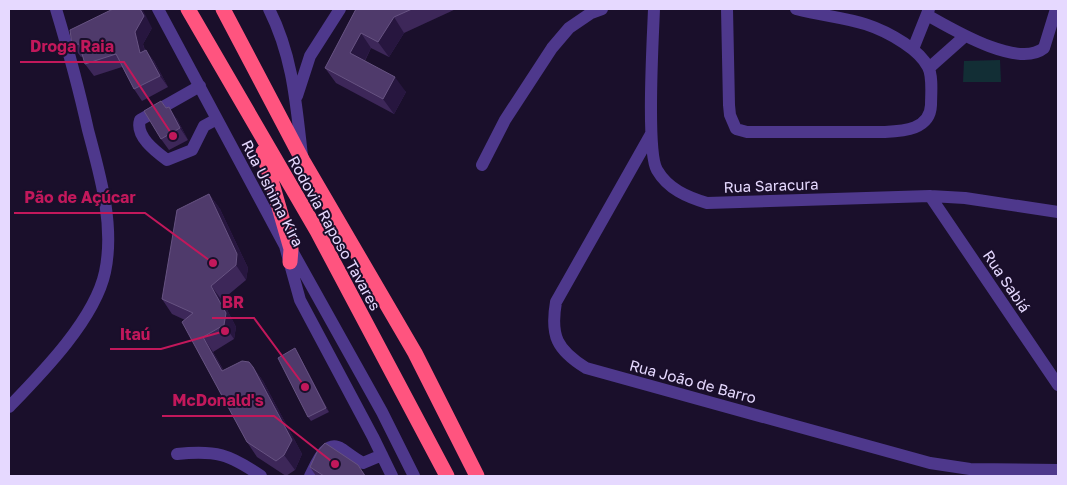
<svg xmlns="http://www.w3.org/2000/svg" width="1067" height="485" viewBox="0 0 1067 485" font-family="'Golos Text',sans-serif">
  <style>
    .green { fill: #122e35 }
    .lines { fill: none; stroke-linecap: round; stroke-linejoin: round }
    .minor { stroke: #4e388c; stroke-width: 12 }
    .highway { stroke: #ff547f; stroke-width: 15 }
    .wall { fill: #3d2759 }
    .shaded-wall { fill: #27163f }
    .building { fill: #4f3a6b; stroke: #675382 }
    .labels { text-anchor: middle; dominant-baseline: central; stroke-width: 4; stroke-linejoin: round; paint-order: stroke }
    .street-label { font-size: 15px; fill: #e6d9ff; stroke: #1a0f2b }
    .leader { fill: none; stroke: #c2185b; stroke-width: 2 }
    .callout-dot { fill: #c2185b; stroke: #1a0f2b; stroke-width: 2 }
    .callout-label { font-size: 16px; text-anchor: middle; font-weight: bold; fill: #c2185b; stroke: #1a0f2b; stroke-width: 4; stroke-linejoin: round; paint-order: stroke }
  </style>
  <rect width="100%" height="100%" fill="#1a0f2b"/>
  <path class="green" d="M1000,60L1001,82H963L964,61Z"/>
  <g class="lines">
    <path class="minor" d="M158,9L285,246L300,300L373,437L392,476
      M269,9C293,57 296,103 302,156
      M654,9C653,37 646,151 657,170C668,189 687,197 707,203L930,196L965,198L1058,212
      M727,9L729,105L730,115L736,129L747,132H884C903,131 930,130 931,105C931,95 933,76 928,67C923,57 913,49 904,43C865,17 839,20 796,9
      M927,15C952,29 1018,69 1044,48L1056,9
      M913,49L929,9
      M929,68L965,36
      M200,86L140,120C135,136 155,151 167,160L192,150L204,126L217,119
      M297,96L310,56L340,9
      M651,134L556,302C550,336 557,350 586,368L930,463L970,469L1058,470
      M482,165L505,120L552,48L569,28L591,13L602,9
      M930,196L1058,385
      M291,249L382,412L414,476
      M9,407C42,373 95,319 105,272C115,225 100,175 88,130C79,89 68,49 56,9
      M177,454C216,450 229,454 261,476
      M310,476C316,465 325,438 342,449C349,454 355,459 363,463L382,455"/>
    <path class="highway" d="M188,9L317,231L447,476
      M223,9L303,161L415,353L477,476
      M263,152L291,249L290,262"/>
  </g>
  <path class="wall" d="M356,9H456L404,33L389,57L371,48L365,61L406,92L394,114L336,83L325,68Z
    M152,28L143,44L145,50L154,61L168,87L142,101L134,89L122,67L94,76L85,64L83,56L81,57L72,45Z
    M161,101L166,108L177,119L188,140L169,150L161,139Z
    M209,194L220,209L248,268L246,280L222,300L236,327L234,339L213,352L224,371L253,367L263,381L302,454L295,470L286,476L257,457L247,442L185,320L172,314L162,299Z
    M298,353L329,412L311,421L308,417Z
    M358,465L366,476H316L310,467Z"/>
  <path class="shaded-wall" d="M140,9H143V10L152,28L143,44L148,65L140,53L135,32Z
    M394,17L404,33L389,57L378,42Z
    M361,33L371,48L361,68L350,53Z
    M146,50L154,61L168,87L160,76Z
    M395,77L406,92L394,114L383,99Z
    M169,107L177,119L188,140L180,128Z
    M209,194L220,209L248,268L246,280L236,265Z
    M211,286L222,300L236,327L234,339L224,325Z
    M203,337L213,352L232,386L222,371Z
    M295,348L298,353L329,412L326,408Z
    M253,367L263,381L302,454L295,470L284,455Z"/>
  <path class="building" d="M113,9H140L144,16L135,32L140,53L146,50L160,76L134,89L116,54L85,64L79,44L72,45L70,30Z
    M356,9H412L394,17L378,42L361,33L350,53L395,77L383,99L325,68Z
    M161,101L166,108L169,107L180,128L161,139L144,111Z
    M209,194L237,254L236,265L211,286L226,313L224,325L203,337L222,371L242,361L249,362L253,367L292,440L284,455L276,461L247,442L182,322L193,313L162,299L177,210Z
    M295,348L326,408L308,417L278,358Z
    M325,443L358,465L365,476H324L310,467L317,452Z"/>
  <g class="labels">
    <g class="street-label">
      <text transform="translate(771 185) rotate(-2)">Rua Saracura</text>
      <text transform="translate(273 193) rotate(63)">Rua Ushima Kira</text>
      <text transform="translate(335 233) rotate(61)">Rodovia Raposo Tavares</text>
      <text transform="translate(1007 281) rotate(56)">Rua Sabiá</text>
      <text transform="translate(693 381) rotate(15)">Rua João de Barro</text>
    </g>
  </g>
  <path class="leader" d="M173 136L124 62H20M213 263L145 213H14M305 387L254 318H212M225 331L161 349H110M335 464L274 416H162"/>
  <g class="callout-dot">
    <circle cx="173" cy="136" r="5"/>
    <circle cx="213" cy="263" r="5"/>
    <circle cx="305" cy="387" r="5"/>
    <circle cx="225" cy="331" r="5"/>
    <circle cx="335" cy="464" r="5"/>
  </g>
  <g class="callout-label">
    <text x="72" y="52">Droga Raia</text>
    <text x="80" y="203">Pão de Açúcar</text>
    <text x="233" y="308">BR</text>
    <text x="135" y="340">Itaú</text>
    <text x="218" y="406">McDonald's</text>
  </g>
  <rect width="1067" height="485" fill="none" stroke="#e6d9ff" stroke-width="20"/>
</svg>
